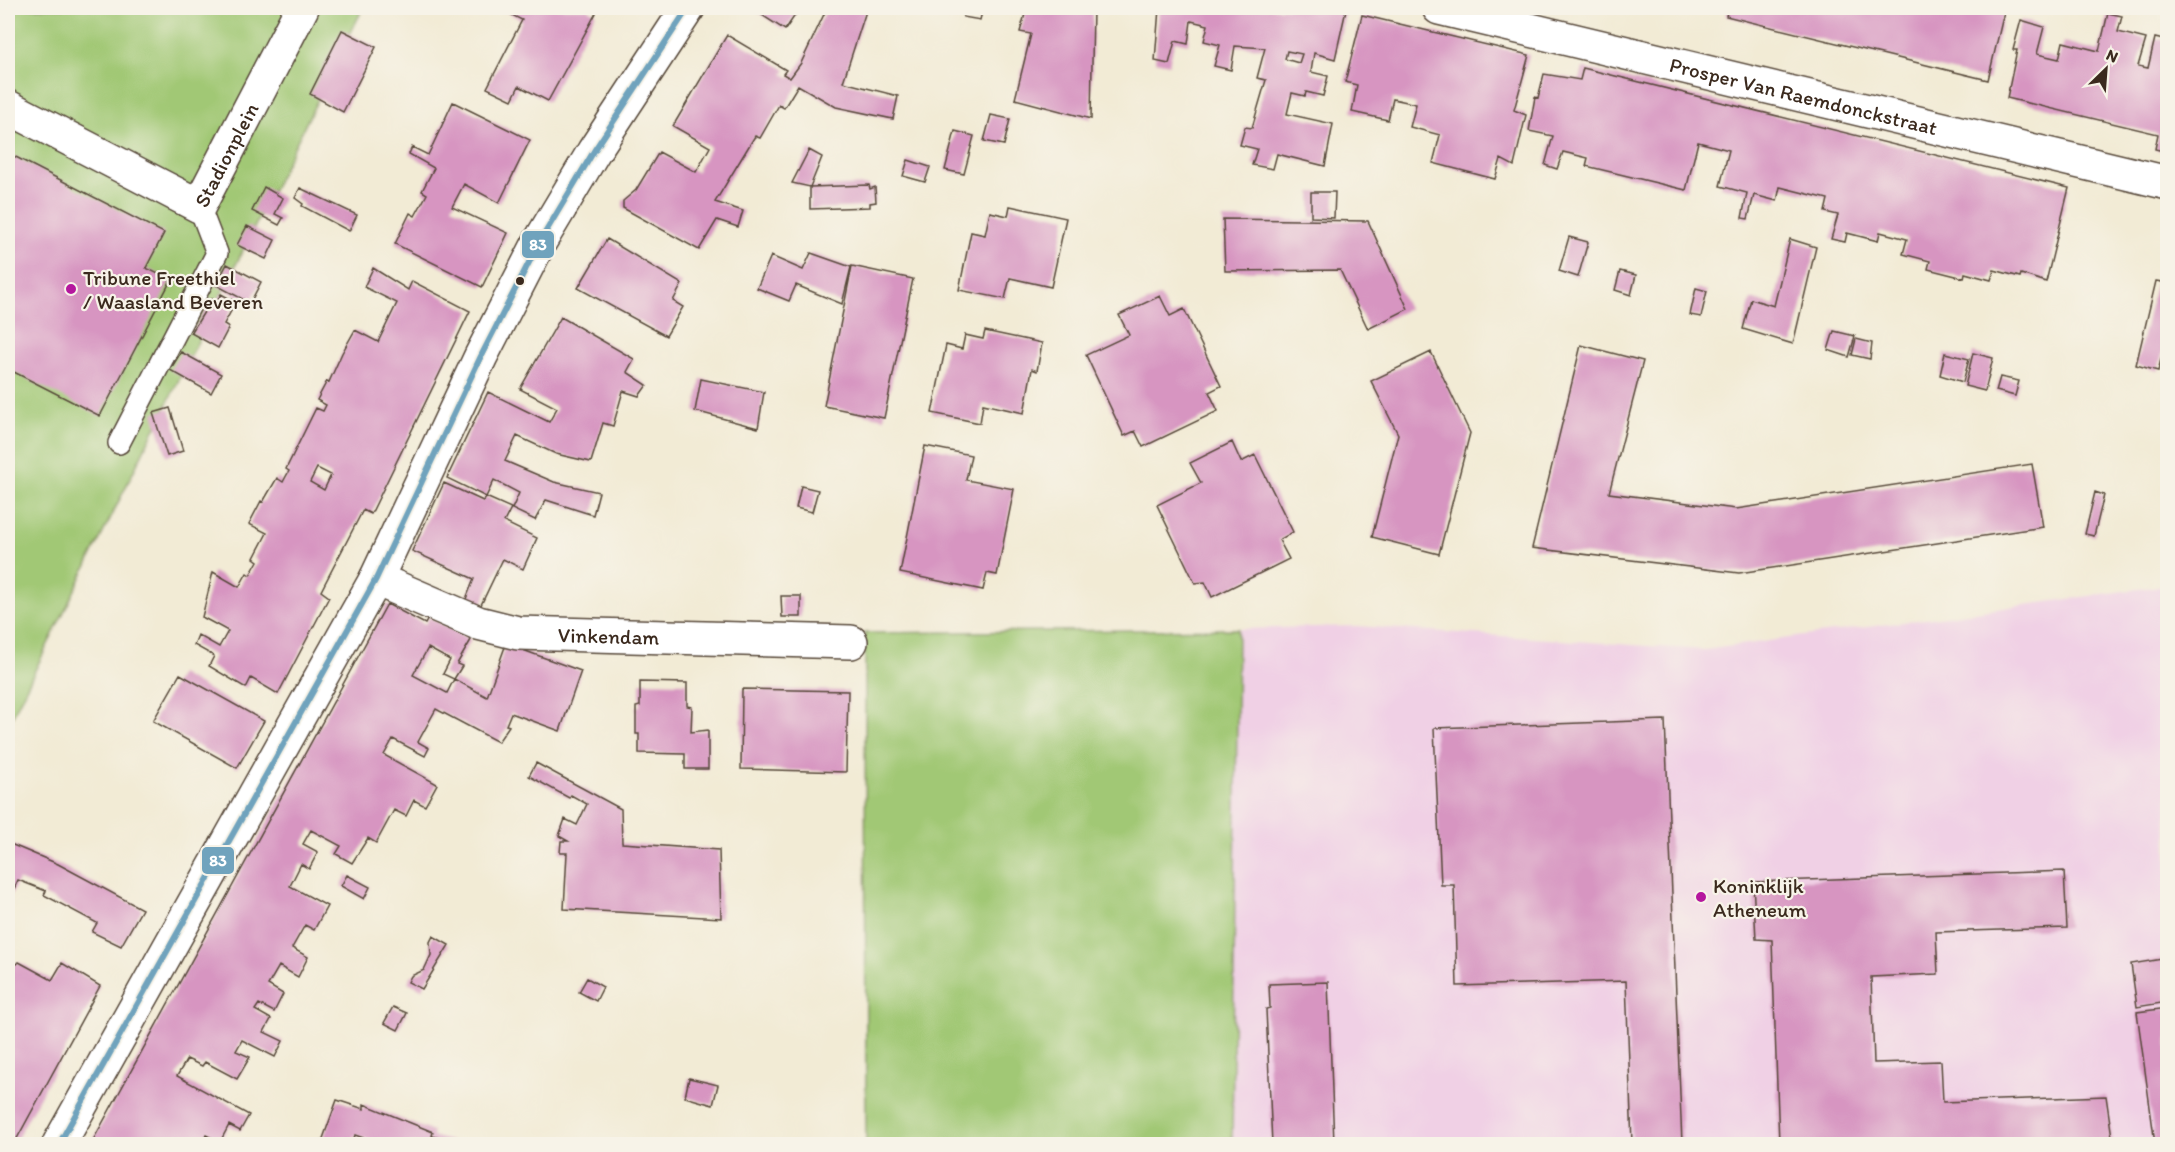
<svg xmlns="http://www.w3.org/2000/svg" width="2175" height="1152" viewBox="0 0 2175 1152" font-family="Itim,sans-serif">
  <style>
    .built { fill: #f0d0e5 }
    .green { fill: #a1c874; stroke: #6e7949; stroke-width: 1.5 }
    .building { fill: #d795c1; fill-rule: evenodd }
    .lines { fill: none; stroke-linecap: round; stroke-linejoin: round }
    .lane-casing { stroke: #564739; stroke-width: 24 }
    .street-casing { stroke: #564739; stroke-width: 36 }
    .secondary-casing { stroke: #564739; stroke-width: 36 }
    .lane { stroke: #fff; stroke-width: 21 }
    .street { stroke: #fff; stroke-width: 33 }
    .secondary { stroke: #fff; stroke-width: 33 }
    .bus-1-casing { stroke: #f7f3e8; stroke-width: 10 }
    .bus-1 { stroke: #70a3bd; stroke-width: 6 }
    .bus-dot { fill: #3b2a1e; stroke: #f7f3e8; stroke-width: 2 }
    .poi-dot { fill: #b5179e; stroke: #f7f3e8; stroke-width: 2 }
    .labels { text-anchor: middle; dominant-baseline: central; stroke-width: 4.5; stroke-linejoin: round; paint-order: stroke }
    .street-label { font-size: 21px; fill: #3b2a1e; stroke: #f7f3e8 }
    .poi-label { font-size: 21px; fill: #3b2a1e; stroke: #f7f3e8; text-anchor: start }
    .line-badge { stroke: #f7f3e8; stroke-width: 2 }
    .badge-label { font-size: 16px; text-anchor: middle; font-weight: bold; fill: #fff }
  </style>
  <rect width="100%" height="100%" fill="#f7f3e8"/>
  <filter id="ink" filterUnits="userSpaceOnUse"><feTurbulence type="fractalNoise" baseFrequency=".0167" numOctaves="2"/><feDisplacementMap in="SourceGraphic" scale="12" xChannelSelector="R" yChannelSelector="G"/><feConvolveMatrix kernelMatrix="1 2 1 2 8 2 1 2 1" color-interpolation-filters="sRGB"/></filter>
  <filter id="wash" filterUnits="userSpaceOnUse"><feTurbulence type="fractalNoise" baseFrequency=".008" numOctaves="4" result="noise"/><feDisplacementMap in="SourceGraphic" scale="24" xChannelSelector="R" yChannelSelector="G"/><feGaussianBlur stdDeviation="1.35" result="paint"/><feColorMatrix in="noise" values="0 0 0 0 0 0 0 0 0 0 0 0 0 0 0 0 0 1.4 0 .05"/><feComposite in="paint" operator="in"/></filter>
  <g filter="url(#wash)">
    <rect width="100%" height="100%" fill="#f2ebd5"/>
    <path class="built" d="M2167,585V1144H1232L1238,629L1357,626L1705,650Z"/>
    <path class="green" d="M8,8H363L8,725Z
      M1238,629L1232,1144H866L865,633Z"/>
    <g id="blocks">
      <path class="building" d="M498,8H585L596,13L548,101L519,86L512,100L487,88L522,20Z
        M751,8H800L785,30Z
        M827,8H867L843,82L898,96L893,119L836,107L798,85L784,108L779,105L760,138L755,136L715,202L743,211L738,227L717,220L699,250L623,208V201L636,190L659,152L696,172L710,147L673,126L727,35L786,70L783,74L790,78L801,63Z
        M966,8H983L980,20L963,17Z
        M1022,8H1093L1091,119L1015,99L1031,34L1020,32L1025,14L1020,13Z
        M1159,8H1335L1346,10L1335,59L1314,53L1311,72L1328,76L1323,96L1306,92L1305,96L1292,93L1287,114L1333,124L1325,166L1277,154L1273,169L1252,165L1257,149L1240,145L1245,127L1252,128L1266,80L1257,78L1265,48L1235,46L1231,70L1214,66L1220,45L1204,41L1208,25L1191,21L1188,44L1175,41L1169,64L1155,61ZM1287,51L1302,54L1299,63L1285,59Z
        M1728,8H2005L1988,80L1726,16Z
        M2108,13L2122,16L2118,32L2146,39L2138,66L2148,68L2155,38L2168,41V152L2155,149L2158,134L2007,98L2017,50H2013L2021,20L2044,27L2037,54L2059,59L2063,42L2099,51Z
        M1362,15L1529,55L1514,110L1526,115L1514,166L1501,159L1495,179L1433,163L1440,135L1410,127L1416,104L1393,99L1388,120L1352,112L1357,85L1345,82Z
        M342,30L376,47L343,112L310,94Z
        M1583,68L2069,188L2046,282L2021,274L2020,277L1994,270L1991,280L1965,273L1964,278L1928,269L1930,261L1903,254L1907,239L1880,232L1878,241L1847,233L1845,242L1831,239L1838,215L1825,212L1828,199L1780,187L1777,201L1754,195L1748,219L1742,218L1747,193L1720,186L1729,150L1698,142L1686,190L1586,166L1588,158L1563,152L1557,169L1545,165L1553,136L1529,131L1535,97L1538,98L1544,74L1580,80Z
        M453,102L530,140L499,203L464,184L452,207L508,233L482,287L395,244L410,213L415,216L427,194L422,191L434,168L409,154L412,147L428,155Z
        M991,115L1010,119L1004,145L984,141Z
        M955,131L974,136L964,174L945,170Z
        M809,150L822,157L810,187L792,183Z
        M8,153L164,233L146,268L171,280L100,416L8,369Z
        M908,160L930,167L925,182L903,176Z
        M869,185L870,189L875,187L876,202L870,203V207L810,209V187Z
        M264,187L283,198L275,214L283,218L279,225L252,211Z
        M300,188L357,215L349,231L302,206L303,204L295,198Z
        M1311,192H1335L1334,218L1311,217Z
        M1010,206L1066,218L1051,287L1010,278L1005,299L959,290L971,232L985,235L990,212L1008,216Z
        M1223,219L1368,221L1408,309L1368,329L1340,270L1225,271Z
        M247,226L275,240L266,259L237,245Z
        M1569,237L1588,242L1578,277L1559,271Z
        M607,239L682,284L673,301L683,307L666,336L578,288Z
        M1790,239L1816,247L1793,344L1743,329L1751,299L1774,306Z
        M811,253L851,267L842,304L796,285L789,301L757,288L771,256L803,270Z
        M227,264L261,282L250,303L216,285Z
        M852,266L913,279L884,418L824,406Z
        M373,268L408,290L412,281L470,311L371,514L363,510L321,591L329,597L278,694L251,678L246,688L209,666L214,656L194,645L198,635L219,647L228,631L202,617L213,572L239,587L247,573L250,575L258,561L254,558L267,533L249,524L261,501L263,502L277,478L283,482L289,471L286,469L316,408L323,411L326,405L317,400L327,381L329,382L342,353L355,330L378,342L397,303L364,287ZM317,468L331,475L324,490L310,482Z
        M1620,271L1636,275L1631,295L1615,290Z
        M2156,281L2168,283V332L2158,371L2136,365Z
        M1696,288L1707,291L1701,317L1690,315Z
        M221,294L236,302L224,324L229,327L218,348L191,333L212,299L217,301Z
        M1160,296L1170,316L1184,309L1221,386L1209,392L1218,411L1143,447L1135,431L1124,436L1086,355L1129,335L1119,315Z
        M561,317L634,359L627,372L647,385L639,396L623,391L613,426L603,423L591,462L556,454L517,436L505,461L554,482L599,492L593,515L546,500L535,520L512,509L519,493L494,480L486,497L447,478L488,392L549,422L557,408L520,389Z
        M985,331L1042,343L1037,371L1032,369L1024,413L983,404L980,423L932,413L946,345L962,349L965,335L983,339Z
        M1834,331L1855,336L1849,357L1828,350Z
        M1856,339L1872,343L1870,359L1852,355Z
        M1581,345L1643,361L1609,493L1736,509L2032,464L2043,527L1739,573L1532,548Z
        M181,352L221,374L211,393L170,370Z
        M1431,352L1470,433L1439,554L1372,537L1398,434L1371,381Z
        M1945,353L1969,359L1963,382L1940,375Z
        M1973,353L1993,358L1985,391L1965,386Z
        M2000,377L2019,381L2015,396L1996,391Z
        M701,379L764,392L758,428L695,411Z
        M170,408L183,451L167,456L153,413Z
        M1232,442L1241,462L1255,455L1293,532L1279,540L1289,559L1212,597L1205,582L1195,583L1157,505L1201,483L1190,463Z
        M925,446L971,455L966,480L1014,489L997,575L987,573L983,590L900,573Z
        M444,483L483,501L486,497L511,508L504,522L537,538L523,569L503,559L479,609L464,604L474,579L412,551Z
        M801,486L818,490L812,512L796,508Z
        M2095,492L2104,495L2094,536L2085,534Z
        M781,596H801V617H782Z
        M387,604L425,624L429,617L471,640L457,664L462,666L454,679L487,697L506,644L581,671L560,731L511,713L506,725L509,726L498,742L436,709L418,742L429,748L425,756L393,739L384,755L437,784L425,806L414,800L406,816L394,810L376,843L368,838L352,863L336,854L341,846L311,830L303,844L318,852L309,869L301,864L290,886L327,906L314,930L305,925L292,948L308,957L298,977L279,966L268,985L283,994L274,1012L259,1004L255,1010L271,1019L264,1032L283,1041L275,1057L242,1040L236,1051L250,1057L237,1079L205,1062L202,1066L187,1059L177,1076L249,1115L240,1131L229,1125L220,1142L206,1135L201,1144H91ZM428,648L450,660L443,674L454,679L447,693L413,675Z
        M180,674L264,721L237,768L153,721Z
        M640,682L687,683V706L692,707L691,732L708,730V769H685V754L639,753V734H636V707L640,706Z
        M742,689L848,691L846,772L741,769Z
        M1665,720L1682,1144H1632L1626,981L1457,986L1454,885H1441L1434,728Z
        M536,763L621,809L622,843L719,850L721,918L564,909L567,853H560L561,841H568L559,836L565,819L577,825L587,804L571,795L569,798L529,776Z
        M8,843L58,864L142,909L121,946L92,932L97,923L44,895L46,891L18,880L8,902Z
        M2064,871L2067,928L1936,932L1938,974L1871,977L1874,1063L1941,1061L1943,1102L2106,1096L2113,1144H1779L1772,940L1756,939L1753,882Z
        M347,875L370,887L364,899L341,886Z
        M433,936L449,945L422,989L408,982L411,976L424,970L431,955L430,942Z
        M8,959L17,964L19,962L52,980L62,963L100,986L14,1144H8Z
        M2162,959L2168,1002L2137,1007L2131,964Z
        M587,978L603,987L596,1001L579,992Z
        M1328,982L1334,1144H1272L1266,1009L1270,1008L1269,984Z
        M393,1007L407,1013L398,1030L384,1023Z
        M2168,1008V1144H2155L2137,1012Z
        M689,1078L718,1085L713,1105L685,1097Z
        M337,1100L364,1109V1104L433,1132L432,1136L461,1144H380L355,1135L352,1144H321Z"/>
    </g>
  </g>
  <g filter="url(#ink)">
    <use href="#blocks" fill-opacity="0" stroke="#564739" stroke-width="1.5"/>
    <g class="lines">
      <defs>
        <path id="lane" d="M119,443L217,253L199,206"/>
        <g id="street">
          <path id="s1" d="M1439,8L2168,183"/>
          <path id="s2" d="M8,107L199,206L302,8"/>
          <path id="s3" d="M376,579L478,623L518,633L851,642"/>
        </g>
        <path id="secondary" d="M59,1144L376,579L481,356L539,243L594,151L688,8"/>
      </defs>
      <use href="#lane" class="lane-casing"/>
      <use href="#street" class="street-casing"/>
      <use href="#secondary" class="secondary-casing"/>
      <use href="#lane" class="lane"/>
      <use href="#street" class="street"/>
      <use href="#secondary" class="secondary"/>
      <defs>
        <path id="bus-1" d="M59,1144L376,579L481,356L539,243L594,151L688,8"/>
      </defs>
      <use href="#bus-1" class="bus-1-casing"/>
      <use href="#bus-1" class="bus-1"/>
    </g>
  </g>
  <circle class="bus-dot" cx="520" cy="281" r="5"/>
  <g class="poi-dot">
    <circle cx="71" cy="289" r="6"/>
    <circle cx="1701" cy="897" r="6"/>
  </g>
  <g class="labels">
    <g class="street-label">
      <text stroke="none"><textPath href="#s1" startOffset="375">Prosper Van Raemdonckstraat</textPath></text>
      <text stroke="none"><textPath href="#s2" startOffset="273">Stadionplein</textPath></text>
      <text stroke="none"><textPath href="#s3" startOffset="243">Vinkendam</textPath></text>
    </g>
    <g class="poi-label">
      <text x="83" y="277">Tribune Freethiel<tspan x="83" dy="24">/ Waasland Beveren</tspan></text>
      <text x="1713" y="885">Koninklijk<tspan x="1713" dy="24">Atheneum</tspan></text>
    </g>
  </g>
  <g class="line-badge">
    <rect x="521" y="230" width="34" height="29" rx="6" fill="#70a3bd"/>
    <rect x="201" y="846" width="34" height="29" rx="6" fill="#70a3bd"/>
  </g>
  <g class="badge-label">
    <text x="538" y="250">83</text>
    <text x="218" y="866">83</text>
  </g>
  <rect width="2175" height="1152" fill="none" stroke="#f7f3e8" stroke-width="30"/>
  <g transform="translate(2106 69) rotate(25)" stroke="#f7f3e8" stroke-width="4.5" paint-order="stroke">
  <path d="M0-4.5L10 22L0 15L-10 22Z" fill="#3b2a1e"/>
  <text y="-9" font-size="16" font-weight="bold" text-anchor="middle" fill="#3b2a1e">N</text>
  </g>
</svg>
